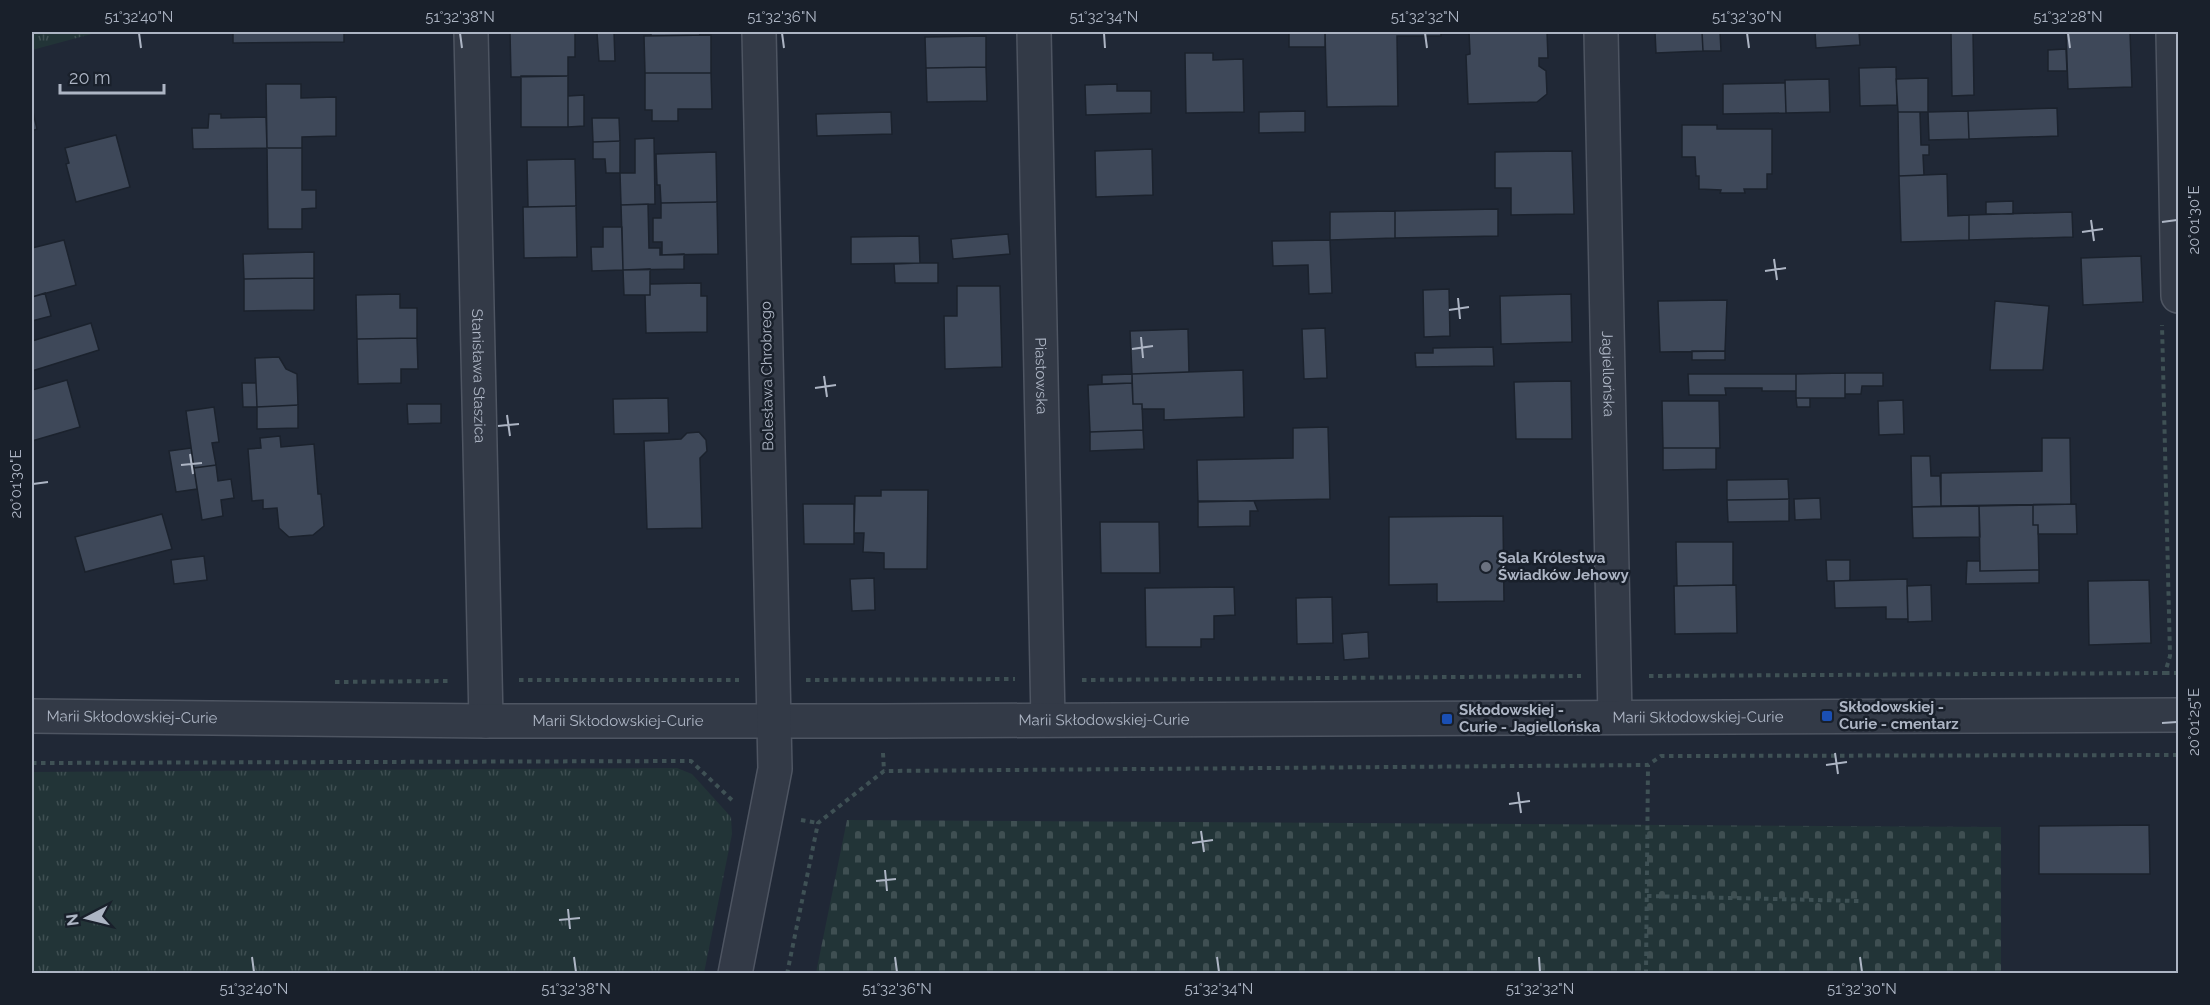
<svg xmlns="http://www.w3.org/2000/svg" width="2210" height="1005" viewBox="0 0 2210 1005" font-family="Raleway,sans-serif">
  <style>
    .grass { fill: url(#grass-tufts) }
    .cemetery { fill: url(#cemetery-stones) }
    .building { fill: #3e4859; stroke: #1b222d; stroke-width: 1.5 }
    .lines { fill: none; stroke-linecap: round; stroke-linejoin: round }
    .minor-casing { stroke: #4e5562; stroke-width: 36 }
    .path { stroke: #3f5155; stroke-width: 4; stroke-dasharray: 4.5 4.5; stroke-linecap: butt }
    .minor { stroke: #333a47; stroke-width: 33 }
    .ticks { fill: none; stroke: #adb5c4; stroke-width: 2 }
    .worship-dot { fill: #6b7280; stroke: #19202b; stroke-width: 2 }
    .transit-dot { fill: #1a4fb4; stroke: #19202b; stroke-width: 2 }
    .labels { text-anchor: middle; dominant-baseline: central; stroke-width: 5; stroke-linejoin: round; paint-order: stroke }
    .street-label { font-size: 15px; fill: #adb5c4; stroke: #19202b }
    .poi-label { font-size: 15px; font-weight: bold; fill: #adb5c4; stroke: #19202b; text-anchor: start }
    .neatline { fill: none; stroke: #adb5c4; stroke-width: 2 }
    .ticks-label { font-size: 15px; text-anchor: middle; fill: #adb5c4 }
  </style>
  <defs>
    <pattern id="grass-tufts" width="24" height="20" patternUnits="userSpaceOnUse" patternTransform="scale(1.5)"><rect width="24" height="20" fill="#223437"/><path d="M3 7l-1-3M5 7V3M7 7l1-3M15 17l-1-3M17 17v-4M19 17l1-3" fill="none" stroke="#3f4f52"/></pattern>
    <pattern id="cemetery-stones" width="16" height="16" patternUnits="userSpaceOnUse" patternTransform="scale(1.5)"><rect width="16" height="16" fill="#223437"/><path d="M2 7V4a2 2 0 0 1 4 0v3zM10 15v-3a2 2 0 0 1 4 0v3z" fill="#3f4f52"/></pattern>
  </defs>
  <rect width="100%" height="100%" fill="#202836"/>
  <path class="grass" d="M32,32H99L32,50Z
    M677,768L692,774L731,817L732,834L704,973H32V772Z"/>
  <path class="cemetery" d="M847,820L2001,827V973H816Z"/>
  <path class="building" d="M233,32H344V42L233,43Z
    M510,32H575V57H568V76L511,77Z
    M588,32H614L615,61H599L597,33H588Z
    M651,32H699L700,35L651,36Z
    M1289,32H1325V47H1289Z
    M1325,32H1441V36H1397L1398,106L1327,107Z
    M1469,32H1547L1548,58H1539V66L1546,71L1547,94L1537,102L1468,104L1466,55L1470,54Z
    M1655,32H1702L1703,51L1656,53Z
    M1702,32H1720L1721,51H1703Z
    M1815,32H1859L1860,45L1816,48Z
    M1951,32H1973L1974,95L1952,96Z
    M2066,32H2130L2132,87L2068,89Z
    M711,35V73H645L644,36Z
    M986,36V67L926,68L925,37Z
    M2066,49L2067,71H2048V50Z
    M1185,53H1213V60L1243,59L1244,112L1186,113Z
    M986,67L987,101L927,102L926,68Z
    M1896,67L1897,105L1860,106L1859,68Z
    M645,73H711L712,109H678V121H652V110H645Z
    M521,76H568V127H521Z
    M1928,78V112H1898L1896,79Z
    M1829,79L1830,112L1786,113L1785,80Z
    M1785,83L1786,113L1723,114V84Z
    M266,84H301V98L336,97V136L302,137V148H267Z
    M1117,84V91H1151V113L1086,115L1085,85Z
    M584,95V126L568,127V96Z
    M32,108L37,129L32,131Z
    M2057,108L2058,136L1969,139L1968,111Z
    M1305,111V132L1259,133V112Z
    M1968,111L1969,139L1929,140L1928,112Z
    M891,112L892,134L817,136L816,114Z
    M1898,112H1920L1921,145H1929V155H1923L1924,175L1899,176Z
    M209,114H221V118L266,117L267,148L193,149L192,128H208Z
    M592,118H619L620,141L593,142Z
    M1682,125H1717V129H1772V174H1767V189H1744L1745,193H1720L1721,190L1699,189V176H1696L1695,157H1682Z
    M116,135L130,187L76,202L66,164L69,163L65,148Z
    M654,138L655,204L621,205L620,173H635V139Z
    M620,141V173H606L605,159H593V142Z
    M267,148H302V190H316V208L302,209V229H268Z
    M1152,149L1153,195L1096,197L1095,151Z
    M1572,151L1574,214L1511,215V188H1495V152Z
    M716,152L717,202L661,203L660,185H657L656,154Z
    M575,159L576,206L528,207L527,160Z
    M1947,174L1948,216L1969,215V240L1901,242L1899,176Z
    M2013,201V214H1986V202Z
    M717,202L718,254L662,255V242H653V218H661V203Z
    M648,204L649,248H660V255L684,254V269L623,270L621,205Z
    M576,206L577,257L524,258L523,207Z
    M1498,209V236L1395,238V211Z
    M1395,211V238L1330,240V212Z
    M2072,212L2073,237L1969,240V215Z
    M603,227H622L623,270L592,271L591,247H603Z
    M1008,234L1010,254L953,259L951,239Z
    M919,236L920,263L851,264V237Z
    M64,240L76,285L32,297V248Z
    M1330,240L1332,293L1309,294L1308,265L1273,266L1272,241Z
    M314,252V278L244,279L243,254Z
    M2141,256L2143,302L2083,305L2081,258Z
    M920,263H938V283H895L894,264Z
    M650,269V295H624L623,270Z
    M314,278V310L244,311V279Z
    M701,283V296H707V332L646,333L645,295H650V284Z
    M957,286H1000L1002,367L945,369L944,316H957Z
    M1449,289L1450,336L1424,337L1423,290Z
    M45,293L51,316L32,321V297Z
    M400,294V308H417V338L357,339L356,295Z
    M1571,294L1572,342L1501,344L1500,296Z
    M1727,300L1725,351L1660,352L1658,301Z
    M1995,301L2049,306L2043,370H1990Z
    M91,323L99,350L32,371V341Z
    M1325,328L1327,378L1304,379L1302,329Z
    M1188,329L1189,372L1132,374L1130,331Z
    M417,338L418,369H401V383L358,384L357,339Z
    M1493,347L1494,366L1416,367L1415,353H1433V348Z
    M1692,351H1725V360H1692Z
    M279,357L286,369L297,374L298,405L257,407L255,358Z
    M1243,370L1244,417L1164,420V409H1142V404H1133L1132,374Z
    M1845,373V398H1796V374Z
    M1845,373H1883V386H1862L1861,394H1845Z
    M1132,374V383L1102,384V375Z
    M1688,374H1796V391H1762V388H1725L1726,395H1689Z
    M67,380L80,427L32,441V390Z
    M1571,381L1572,439H1516L1514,382Z
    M242,383H256L257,407H243Z
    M1132,383L1133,404H1142L1143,430L1090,432L1088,385Z
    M668,398L669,433L614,434L613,399Z
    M1796,398H1810V407H1797Z
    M1903,400L1904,434L1879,435L1878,401Z
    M1662,401H1719L1720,448H1663Z
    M407,404H441V423L408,424Z
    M298,405V428L257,429V407Z
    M214,407L219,442L212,443L216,465L194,468L186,411Z
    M1328,427L1330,499L1198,502L1197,460L1293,458V428Z
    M1143,430L1144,449L1090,451V432Z
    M699,432L706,440L707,451L700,458L702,528L647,529L644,441L681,439L687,433Z
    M280,436L281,447L314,444L318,494H321L324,526L313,535L289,537L279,528L277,508L263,509V500L252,501L248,449L261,448L260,438Z
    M2042,438H2070L2071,504L1941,506V473L2042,471Z
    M191,448L197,489L176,492L169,451Z
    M1663,448H1716V469L1663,470Z
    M1911,456H1930L1931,476H1940L1941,506L1912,507Z
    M216,465L218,481L231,479L234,498L221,500L223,516L202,520L194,468Z
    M1788,479L1789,499L1727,500V480Z
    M881,490H928L927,569H884V553L863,552L864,533H854L855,496H881Z
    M1820,498L1821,519L1795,520L1794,499Z
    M1789,499V521L1728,522L1727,500Z
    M1198,501H1254L1258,511H1250V526L1198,527Z
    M803,504H854V544H804Z
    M2076,504L2077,534H2038V525H2033V505Z
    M2033,505V525H2038L2039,570L1980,571L1979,506Z
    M1979,506L1980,537L1913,538L1912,507Z
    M162,514L172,549L85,572L75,537Z
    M1503,516L1504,601L1437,602V584L1389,585V517Z
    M1100,522H1159L1160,573H1101Z
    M1676,542H1733V585L1677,586Z
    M204,556L207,580L174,584L171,560Z
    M1826,560H1850V581H1827Z
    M1967,561H1980V571L2039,570V583L1966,584Z
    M874,578L875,610L852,611L850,579Z
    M1907,579L1908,619H1886V607L1835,608L1834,581Z
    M2149,580L2151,643L2089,645L2088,581Z
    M1736,585L1737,633L1675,634L1674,586Z
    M1931,585L1932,621L1908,622L1907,586Z
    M1234,587L1235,615L1214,616V639H1201V647H1146L1145,588Z
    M1332,597L1333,643L1297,644L1296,598Z
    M1368,632L1369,658L1344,660L1342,634Z
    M2149,825L2150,874H2039V826Z"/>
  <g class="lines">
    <defs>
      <g id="minor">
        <path id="s1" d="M471,32L486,721"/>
        <path id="s2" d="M1034,32L1048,720"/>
        <path id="s3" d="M1601,32L1615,717"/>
        <path d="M2173,32L2178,296"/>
        <path id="s4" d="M32,716L486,721H882L2178,715"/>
        <path d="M735,974L775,769L759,32"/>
      </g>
    </defs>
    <use href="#minor" class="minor-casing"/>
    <path class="path" d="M2165,673H2178
      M1649,676L2165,673L2170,656L2162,325
      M519,680H739
      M806,680L1015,679
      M1082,680L1581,676
      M335,682L450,681
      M883,753L884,771
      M32,763L691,761L734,802
      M801,820L818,823
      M1647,896L1859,901
      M787,974L818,823L884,771L1648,765L1661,756L2178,755
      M1646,974L1648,765"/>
    <use href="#minor" class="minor"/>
  </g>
  <path class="ticks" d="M139,33L141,48M460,33L462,48M782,33L784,48M1104,33L1105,48M1425,33L1427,48M1747,33L1749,48M2068,33L2070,48M2091,220L2094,241M2162,222L2177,220M2082,232L2103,229M1774,259L1777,280M1765,271L1786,268M1458,298L1460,319M1449,310L1469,307M1141,337L1143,358M1132,349L1153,346M824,376L827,397M815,388L836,385M507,415L510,436M498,426L519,424M190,454L193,474M181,465L202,463M33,484L48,482M2162,723L2177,722M1835,753L1838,774M1826,765L1847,762M1518,792L1521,813M1509,804L1530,801M1201,831L1204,852M1192,843L1213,840M885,870L887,891M876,881L896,879M568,909L570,929M559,920L580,918M252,957L254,972M574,957L576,972M895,957L897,972M1217,957L1219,972M1539,957L1540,972M1860,957L1862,972"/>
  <circle class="worship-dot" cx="1486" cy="567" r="6"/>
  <g class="transit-dot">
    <rect x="1821" y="710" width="12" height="12" rx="3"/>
    <rect x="1441" y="713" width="12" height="12" rx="3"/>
  </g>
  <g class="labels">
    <g class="street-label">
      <text stroke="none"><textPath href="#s3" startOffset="342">Jagiellońska</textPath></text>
      <text stroke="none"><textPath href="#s1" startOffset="344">Stanisława Staszica</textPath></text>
      <text transform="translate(767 376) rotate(-91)">Bolesława Chrobrego</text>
      <text stroke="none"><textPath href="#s2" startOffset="344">Piastowska</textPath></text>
      <text stroke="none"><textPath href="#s4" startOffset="100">Marii Skłodowskiej-Curie</textPath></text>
      <text stroke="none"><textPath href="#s4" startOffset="1666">Marii Skłodowskiej-Curie</textPath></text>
      <text stroke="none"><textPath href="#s4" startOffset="1072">Marii Skłodowskiej-Curie</textPath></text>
      <text stroke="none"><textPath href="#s4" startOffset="586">Marii Skłodowskiej-Curie</textPath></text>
    </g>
    <g class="poi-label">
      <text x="1498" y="558">Sala Królestwa<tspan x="1498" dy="17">Świadków Jehowy</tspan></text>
      <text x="1839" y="707">Skłodowskiej -<tspan x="1839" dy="17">Curie - cmentarz</tspan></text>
      <text x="1459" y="710">Skłodowskiej -<tspan x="1459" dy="17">Curie - Jagiellońska</tspan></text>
    </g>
  </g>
  <rect width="2210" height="1005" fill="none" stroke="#19202b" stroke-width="66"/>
  <g transform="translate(87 918) rotate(263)" stroke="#19202b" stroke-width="4.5" paint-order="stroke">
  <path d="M0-4.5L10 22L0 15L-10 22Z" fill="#adb5c4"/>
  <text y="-9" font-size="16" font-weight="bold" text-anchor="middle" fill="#adb5c4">N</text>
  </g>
  <path d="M60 84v9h104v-9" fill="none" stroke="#adb5c4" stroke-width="3"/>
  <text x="69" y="84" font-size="18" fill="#adb5c4" stroke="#19202b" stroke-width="4.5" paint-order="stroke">20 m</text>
  <rect x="33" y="33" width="2144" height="939" class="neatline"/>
  <g class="ticks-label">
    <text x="139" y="22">51°32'40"N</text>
    <text x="460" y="22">51°32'38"N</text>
    <text x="782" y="22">51°32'36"N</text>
    <text x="1104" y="22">51°32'34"N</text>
    <text x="1425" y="22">51°32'32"N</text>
    <text x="1747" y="22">51°32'30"N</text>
    <text x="2068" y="22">51°32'28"N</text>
    <text transform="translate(2194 220) rotate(-90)" y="5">20°01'30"E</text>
    <text transform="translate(16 484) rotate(-90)" y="5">20°01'30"E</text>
    <text transform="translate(2194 722) rotate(-90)" y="5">20°01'25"E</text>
    <text x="254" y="994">51°32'40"N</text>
    <text x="576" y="994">51°32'38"N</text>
    <text x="897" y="994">51°32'36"N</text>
    <text x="1219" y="994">51°32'34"N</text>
    <text x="1540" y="994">51°32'32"N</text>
    <text x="1862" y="994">51°32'30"N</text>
  </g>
</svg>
